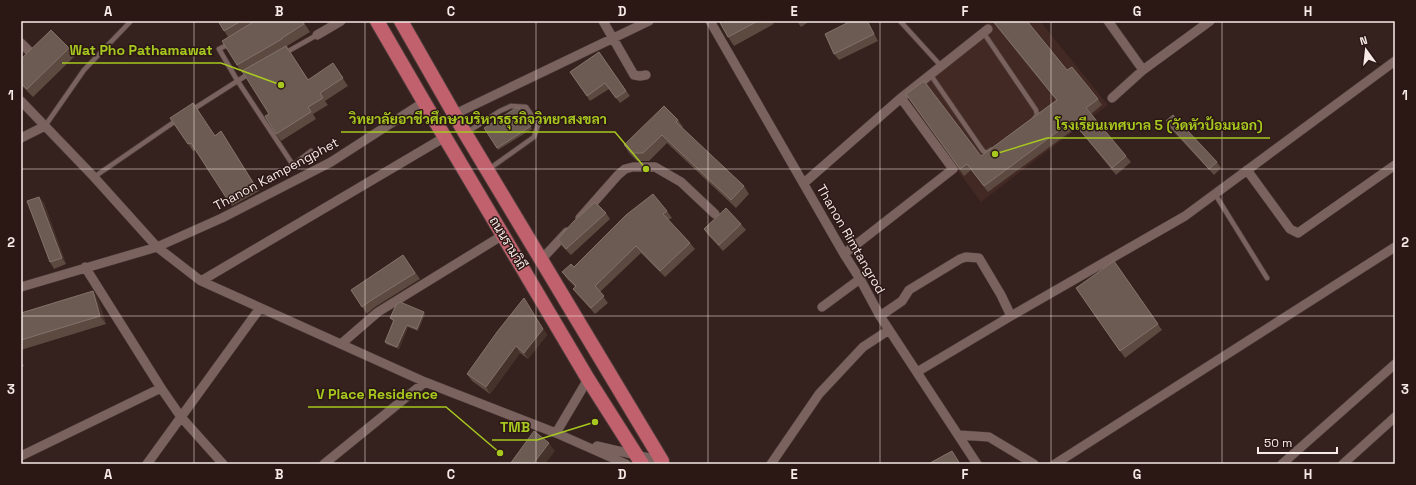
<svg xmlns="http://www.w3.org/2000/svg" width="1416" height="485" viewBox="0 0 1416 485" font-family="'Space Grotesk',Sarabun,sans-serif">
  <style>
    .built { fill: #432924 }
    .lines { fill: none; stroke-linecap: round; stroke-linejoin: round }
    .lane-casing { stroke: #4c3c39; stroke-width: 6 }
    .street-casing { stroke: #4c3c39; stroke-width: 10 }
    .primary-casing { stroke: #4c3c39; stroke-width: 16 }
    .lane { stroke: #7a635f; stroke-width: 4.5 }
    .street { stroke: #7a635f; stroke-width: 9 }
    .primary { stroke: #c1616e; stroke-width: 14 }
    .wall { fill: #5c4a41 }
    .shaded-wall { fill: #45322b }
    .building { fill: #6c5b52; stroke: #82726a }
    .grid { fill: none; stroke: #f7eae7; stroke-width: 1; stroke-opacity: 0.55 }
    .labels { text-anchor: middle; dominant-baseline: central; stroke-width: 3; stroke-linejoin: round; paint-order: stroke }
    .street-label { font-size: 13px; fill: #f7eae7; stroke: #2b1815 }
    .leader { fill: none; stroke: #a7c81f; stroke-width: 1.5 }
    .callout-dot { fill: #a7c81f; stroke: #2b1815; stroke-width: 1.5 }
    .callout-label { font-size: 14px; text-anchor: middle; font-weight: bold; fill: #a7c81f; stroke: #2b1815; stroke-width: 3; stroke-linejoin: round; paint-order: stroke }
    .neatline { fill: none; stroke: #f7eae7; stroke-width: 1.5 }
    .grid-label { font-size: 13px; text-anchor: middle; font-weight: bold; fill: #f7eae7 }
  </style>
  <rect width="100%" height="100%" fill="#35211e"/>
  <path class="built" d="M990,21H1040L1108,105L981,202L904,99L899,93Z"/>
  <g class="lines">
    <defs>
      <path id="lane" d="M900,21L941,66
        M983,32L1036,110L1037,115L1034,119
        M229,44L219,49L237,80L293,165
        M285,53L317,35
        M930,74L983,151L987,153L991,150
        M192,110L250,73
        M45,126L84,70L130,22L129,21
        M466,133L500,111L511,106L526,107L538,125L534,137L489,169
        M279,174L293,165L311,151
        M94,177L177,120
        M1215,194L1267,278"/>
      <path id="street" d="M603,21L634,75L640,76L646,75
        M710,21L844,254L860,279L880,316L977,464
        M1108,21L1143,70
        M317,35L341,21
        M21,43L30,52
        M1112,98L1143,70L1210,21
        M21,101L94,177L157,247L201,281L425,382L556,433L626,464
        M455,114L649,21
        M21,138L45,126
        M1247,170L1290,229L1298,233L1395,165
        M804,183L901,98L988,29
        M580,218L618,175L625,169L633,167H655L681,182L715,214
        M844,254L953,169L901,98
        M541,260L567,232
        M85,267L161,388L181,417L223,464
        M201,281L445,137
        M21,287L157,247L222,218L331,162L424,102
        M822,307L860,279
        M880,316L902,301L909,290L960,259L966,257L979,258L1001,295L1011,316
        M341,344L378,312L503,235
        M917,372L1011,316L1185,216L1395,61
        M556,433L588,379
        M959,435L989,437L1034,464
        M597,446L662,461
        M21,456L161,388
        M147,464L260,308
        M324,464L425,382
        M771,464L819,394L863,347L889,330
        M1055,464L1395,247
        M1282,464L1395,364
        M1343,464L1395,417"/>
      <path id="primary" d="M377,21L424,102L588,379L642,464
        M401,21L465,133L662,461"/>
    </defs>
    <use href="#lane" class="lane-casing"/>
    <use href="#street" class="street-casing"/>
    <use href="#primary" class="primary-casing"/>
    <use href="#lane" class="lane"/>
    <use href="#street" class="street"/>
    <use href="#primary" class="primary"/>
  </g>
  <path class="wall" d="M218,21H303L310,32L287,46L288,47H287L308,79L338,71L348,86L325,101L328,105L313,114L316,119L281,141L276,134L269,114L243,72L242,73L237,65L228,37Z
    M719,21H772L774,24L734,46L728,37Z
    M797,21H810L801,27Z
    M868,21L878,41L839,60L834,54Z
    M992,21H1027L1067,70L1098,99L1102,105L1091,114L1131,162L1116,175L1077,127L988,192L971,170L964,176L906,94L981,156L1056,100Z
    M69,48L75,56L33,97L21,85V59Z
    M599,52L630,96L620,103L609,89L590,101L570,72Z
    M519,108L532,129L498,150L484,128Z
    M170,118L215,135L221,131L259,191L232,206L195,150L193,151Z
    M678,120L683,127L682,128L744,186L749,194L736,208L667,143L649,161H637L629,153L624,145Z
    M1166,121L1217,162L1221,168L1214,175L1170,128Z
    M39,197L44,203L66,264L54,269L50,262Z
    M667,211L672,218L668,220L690,243L695,249L665,277L641,253L600,292L608,303L595,314L578,295L573,289L575,287L567,279L562,272L574,267Z
    M606,213L610,219L571,255L562,246L558,239Z
    M741,224L746,230L723,251L708,235L704,229Z
    M403,255L420,279L375,307L367,314L351,290Z
    M1114,261L1162,330L1125,358L1076,288Z
    M93,291L98,300L106,324L21,350V313Z
    M524,298L547,335L528,359L520,353L490,394L472,381L467,374Z
    M425,314L418,331L408,327L399,349L386,344L385,342L393,321L390,318Z
    M21,359L24,366L21,367Z"/>
  <path class="shaded-wall" d="M867,21H868L878,41L874,34Z
    M221,131L226,139L259,191L254,184Z
    M39,197L44,203L66,264L62,258Z
    M93,291L98,300L106,324L100,316Z
    M524,298L547,335L528,359L524,353Z
    M424,312L425,314L418,331L417,329Z
    M407,325L408,327L399,349L397,347Z
    M516,346L520,353L490,394L486,387Z
    M21,359L24,366L21,363Z
    M549,443L555,451L545,464H533Z"/>
  <path class="building" d="M218,21H241L224,31Z
    M255,21H302L304,24L282,38V39L237,65L222,41Z
    M719,21H758L728,37Z
    M851,21H867L874,34L834,54L825,34Z
    M993,21H1027L1067,70L1072,67L1098,99L1086,108L1126,156L1112,168L1072,121L984,186L967,164L960,169L906,94L924,81L981,156L1057,100Z
    M51,30L69,48L27,89L21,83V59Z
    M286,46L308,80L333,63L343,78L320,93L323,98L308,107L311,112L276,134L265,116L269,114L242,71Z
    M599,52L626,91L616,98L605,83L587,96L570,72Z
    M193,103L215,136L221,131L254,184L227,199L191,143L188,144L170,118Z
    M664,106L678,120L676,122L744,186L731,200L662,135L643,153H632L624,145Z
    M516,108H519L531,126L497,148L484,128Z
    M1173,115L1217,162L1209,169L1166,121Z
    M653,194L667,211L663,214L690,243L660,271L636,246L595,286L604,296L591,308L573,289L576,286L562,272L571,264L574,267L626,215Z
    M39,197L62,258L50,262L27,201Z
    M595,202L606,213L566,249L558,239L573,222Z
    M726,208L741,224L719,245L704,229Z
    M403,255L415,273L370,301L362,307L351,290Z
    M1114,261L1158,324L1120,351L1076,288Z
    M93,291L100,316L21,340V313Z
    M524,298L543,329L524,353L516,346L486,387L467,374L497,332Z
    M400,302L424,312L417,329L407,325L397,347L385,342L394,320L390,318L396,305Z
    M534,431L549,443L533,464H510Z
    M952,451L960,464H929L930,463Z"/>
  <path class="grid" d="M194,21V464M365,21V464M536,21V464M708,21V464M880,21V464M1051,21V464M1222,21V464M21,169H1395M21,316H1395"/>
  <g class="labels">
    <g class="street-label">
      <text transform="translate(276 174) rotate(-28)">Thanon Kampengphet</text>
      <text transform="translate(851 239) rotate(60)">Thanon Rimtangrod</text>
      <text transform="translate(508 243) rotate(59)">ถนนรามวิถี</text>
    </g>
  </g>
  <path class="leader" d="M281 85L221 63H62M646 169L615 132H341M995 154L1047 138H1270M500 453L446 407H308M595 422L537 440H492"/>
  <g class="callout-dot">
    <circle cx="281" cy="85" r="4"/>
    <circle cx="646" cy="169" r="4"/>
    <circle cx="995" cy="154" r="4"/>
    <circle cx="500" cy="453" r="4"/>
    <circle cx="595" cy="422" r="4"/>
  </g>
  <g class="callout-label">
    <text x="141" y="55">Wat Pho Pathamawat</text>
    <text x="478" y="124">วิทยาลัยอาชีวศึกษาบริหารธุรกิจวิทยาสงขลา</text>
    <text x="1159" y="130">โรงเรียนเทศบาล 5 (วัดหัวป้อมนอก)</text>
    <text x="377" y="399">V Place Residence</text>
    <text x="515" y="432">TMB</text>
  </g>
  <rect width="1416" height="485" fill="none" stroke="#2b1815" stroke-width="44"/>
  <g transform="translate(1366 50) rotate(345)" stroke="#2b1815" stroke-width="3" paint-order="stroke">
  <path d="M0-3L7 15L0 10L-7 15Z" fill="#f7eae7"/>
  <text y="-6" font-size="11" font-weight="bold" text-anchor="middle" fill="#f7eae7">N</text>
  </g>
  <path d="M1258 447v6h79v-6" fill="none" stroke="#f7eae7" stroke-width="2"/>
  <text x="1264" y="447" font-size="12" fill="#f7eae7" stroke="#2b1815" stroke-width="3" paint-order="stroke">50 m</text>
  <rect x="22" y="22" width="1372" height="441" class="neatline"/>
  <g class="grid-label">
    <text x="108" y="16">A</text>
    <text x="279" y="16">B</text>
    <text x="451" y="16">C</text>
    <text x="622" y="16">D</text>
    <text x="794" y="16">E</text>
    <text x="965" y="16">F</text>
    <text x="1137" y="16">G</text>
    <text x="1308" y="16">H</text>
    <text x="11" y="100">1</text>
    <text x="1405" y="100">1</text>
    <text x="11" y="247">2</text>
    <text x="1405" y="247">2</text>
    <text x="11" y="394">3</text>
    <text x="1405" y="394">3</text>
    <text x="108" y="479">A</text>
    <text x="279" y="479">B</text>
    <text x="451" y="479">C</text>
    <text x="622" y="479">D</text>
    <text x="794" y="479">E</text>
    <text x="965" y="479">F</text>
    <text x="1137" y="479">G</text>
    <text x="1308" y="479">H</text>
  </g>
</svg>
